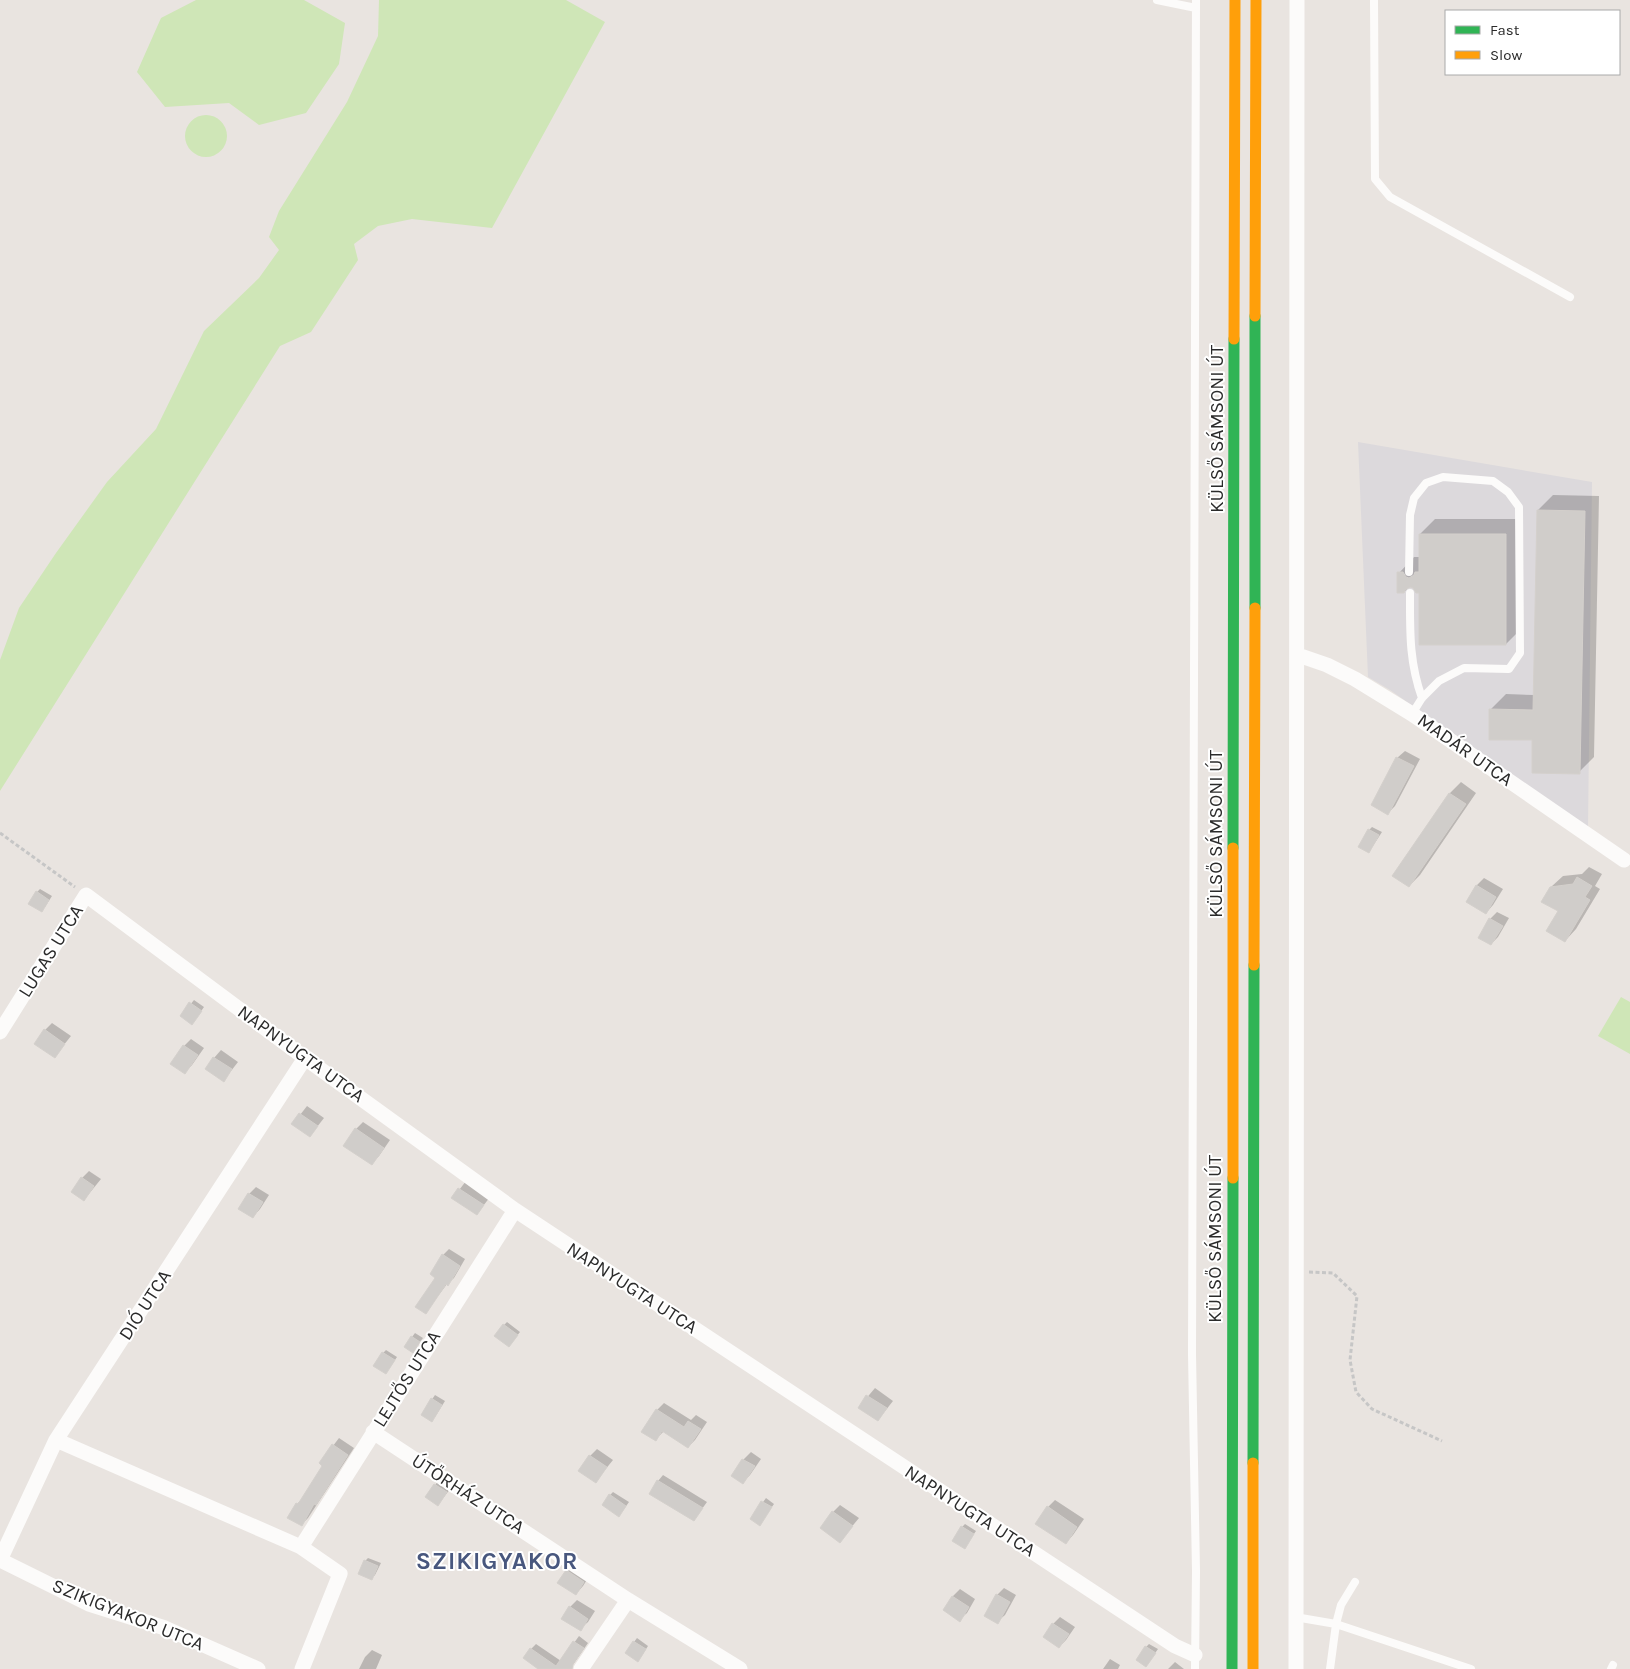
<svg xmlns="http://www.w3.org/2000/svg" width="1630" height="1669" viewBox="0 0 1630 1669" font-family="Karla,sans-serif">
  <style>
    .industrial { fill: #dcd9dc }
    .green { fill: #cfe6b7 }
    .shadow { fill: #0003 }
    .building { fill: #d0cdca; stroke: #d4d0cc }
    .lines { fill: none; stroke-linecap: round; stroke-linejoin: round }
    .path { stroke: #c6c6c6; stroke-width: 3; stroke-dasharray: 4 2.5; stroke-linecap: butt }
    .lane { stroke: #fcfbfa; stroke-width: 8 }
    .street { stroke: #fcfbfa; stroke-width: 15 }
    .fast { stroke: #30b455; stroke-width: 11 }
    .slow { stroke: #ff9f0a; stroke-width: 11 }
    .labels { text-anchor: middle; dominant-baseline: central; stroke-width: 4; stroke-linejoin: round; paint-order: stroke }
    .street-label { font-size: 19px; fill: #2b2b2b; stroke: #fff }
    .district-label { font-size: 24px; font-weight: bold; letter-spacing: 1px; fill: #48577e; stroke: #fff }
  </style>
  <rect width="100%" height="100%" fill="#e9e4e0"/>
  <path class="industrial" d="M1358,442L1592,482L1588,829L1390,690L1368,677Z"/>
  <path class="green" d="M196,0H304L345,23L339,64L306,113L259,125L229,103L165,107L137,72L161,18Z
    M379,0H566L605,22L492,228L412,219L378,226L354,244L358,260L311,332L280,346L0,791V660L19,608L56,553L107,482L156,429L204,331L259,278L279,250L269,237L279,211L347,102L378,36Z
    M185 136a21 21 0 1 1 42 0a21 21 0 1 1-42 0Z
    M1621,997L1630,1002V1054L1598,1036Z"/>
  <path class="shadow" d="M1553,495L1599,496L1594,757L1579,772L1491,709L1506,694L1534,695L1538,510Z
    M1435,519H1521V629L1506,644L1414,587L1410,586L1404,592L1399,573L1414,557H1420V534Z
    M1405,751L1420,759L1395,806L1388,813L1397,758Z
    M1461,782L1476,793L1420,875L1409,886L1394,875L1450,793Z
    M1372,827L1382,832L1369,852V830Z
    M1589,867L1602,874L1595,886L1600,889L1576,929L1565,941L1560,911L1551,887L1563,876L1582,874Z
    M1484,878L1503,889L1493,905L1486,913L1467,901L1477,885Z
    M40,889L52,896L45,907L37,892Z
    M1497,912L1509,918L1498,937L1491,944L1490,919Z
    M194,1000L204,1007L195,1020L181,1016Z
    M52,1023L71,1036L55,1056L45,1030Z
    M191,1039L204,1048L192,1065L185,1072L184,1046Z
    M221,1050L238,1062L224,1080L214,1058Z
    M307,1106L324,1118L310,1136L293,1124Z
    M363,1122L390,1140L379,1156L372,1163L356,1129Z
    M89,1171L101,1179L84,1200L82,1178Z
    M466,1181L490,1197L477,1214L453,1198Z
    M256,1187L269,1195L260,1209L253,1217L249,1194Z
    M449,1249L465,1259L454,1278L447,1284L426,1312L443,1255Z
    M507,1322L520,1332L512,1342L504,1325Z
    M415,1333L423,1338L413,1351L412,1337Z
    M386,1350L397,1357L389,1369L383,1353Z
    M875,1388L893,1401L878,1420L859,1407Z
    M435,1395L445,1401L435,1417L422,1414Z
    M664,1403L691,1420L696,1415L707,1422L695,1440L688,1447L664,1431L655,1440L657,1410Z
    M339,1438L354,1448L308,1518L302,1524L297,1504L303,1498L324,1465L320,1463Z
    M597,1449L613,1460L596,1481L590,1456Z
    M751,1452L761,1459L750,1475L743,1482L733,1476L743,1460Z
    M663,1475L707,1502L694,1520L658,1481Z
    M438,1481L450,1489L441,1501L427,1497Z
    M613,1492L629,1502L622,1512L610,1495Z
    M766,1498L774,1504L760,1524L751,1519Z
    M1055,1500L1084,1519L1073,1535L1066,1543L1048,1507Z
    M840,1505L859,1518L840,1541L833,1512Z
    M965,1524L976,1531L965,1547L962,1527Z
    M368,1558L381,1563L375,1575L372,1578L365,1561Z
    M574,1564L590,1575L583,1586L576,1594L567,1571Z
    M1004,1588L1016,1595L1005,1615L997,1622V1595Z
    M960,1589L975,1599L967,1613L959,1620L944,1610L953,1596Z
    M577,1600L595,1611L588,1622L580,1629L570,1607Z
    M1060,1617L1075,1627L1066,1640L1059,1647L1053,1624Z
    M579,1636L588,1643L570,1669H540L531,1649L536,1644L561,1661Z
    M637,1638L648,1646L641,1657L634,1642Z
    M1149,1644L1158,1649L1146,1666V1647Z
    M372,1650L382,1655L376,1669H359L365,1657Z
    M1110,1659L1120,1665L1118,1669H1103Z
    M1175,1662L1184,1669H1168Z"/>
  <path class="building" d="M1537,510L1585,511L1580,774L1532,773V740H1489V709L1533,710Z
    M1419,534H1506V645H1419V593H1416L1413,588L1410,587L1405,590L1404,593H1397V572H1403L1406,577L1409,578L1414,575L1415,572H1419Z
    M1396,757L1414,766L1388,815L1371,805Z
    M1449,793L1466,804L1409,887L1392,876Z
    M1368,829L1379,835L1369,853L1358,847Z
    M1577,877L1592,886L1585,897L1590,900L1565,942L1546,931L1558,911L1541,902L1550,887L1573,884Z
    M1476,885L1496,897L1486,914L1466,902Z
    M36,891L49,900L42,912L28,904Z
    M1489,918L1503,926L1491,945L1478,938Z
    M189,1002L202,1011L192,1025L180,1016Z
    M44,1029L65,1044L55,1058L34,1044Z
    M183,1045L198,1055L185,1074L170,1064Z
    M213,1057L232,1069L224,1082L205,1069Z
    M299,1113L318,1126L310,1137L291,1124Z
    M355,1128L384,1148L372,1165L343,1146Z
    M81,1177L94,1186L84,1201L71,1192Z
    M458,1188L484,1205L477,1215L451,1198Z
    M248,1193L263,1202L253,1218L238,1209Z
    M442,1254L460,1266L448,1286L446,1284L426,1314L415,1307L435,1278L430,1274Z
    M503,1324L518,1335L509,1347L494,1336Z
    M411,1336L420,1342L413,1353L404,1347Z
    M382,1352L395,1360L386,1374L373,1366Z
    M866,1395L887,1408L878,1421L858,1408Z
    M431,1398L442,1405L432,1422L421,1415Z
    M656,1409L684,1427L688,1421L701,1429L688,1448L662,1431L656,1441L641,1432Z
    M332,1444L348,1455L316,1505L314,1504L302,1526L287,1518L296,1503L298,1504L322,1466L319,1463Z
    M589,1455L607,1467L596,1483L578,1471Z
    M742,1459L755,1466L743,1484L731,1476Z
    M657,1480L703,1508L694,1521L649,1494Z
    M434,1484L447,1492L438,1506L425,1497Z
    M609,1494L626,1506L619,1517L602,1505Z
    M761,1501L772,1507L760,1526L750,1519Z
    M1047,1506L1077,1527L1066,1544L1035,1524Z
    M832,1511L853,1526L840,1543L820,1528Z
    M961,1526L974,1534L965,1549L952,1541Z
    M364,1560L378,1566L372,1580L358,1574Z
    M566,1570L584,1582L576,1595L557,1583Z
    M996,1594L1010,1602L998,1624L984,1616Z
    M952,1596L969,1607L960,1622L943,1610Z
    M569,1606L588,1619L581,1631L561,1619Z
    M1052,1623L1069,1634L1059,1648L1043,1637Z
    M573,1641L584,1648L573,1664L572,1669H538L523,1658L530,1648L556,1666Z
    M633,1641L646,1649L638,1662L625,1653Z
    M1145,1646L1156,1653L1146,1667L1136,1660Z"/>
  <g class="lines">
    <path class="path" d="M0,833L75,887
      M1309,1272L1333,1273L1357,1296L1350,1360L1356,1392L1372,1409L1442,1441"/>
    <path class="lane" d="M1157,0L1196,8
      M1374,0L1375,179L1390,197L1570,297
      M1409,572L1410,515L1414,498L1426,483L1443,477L1493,481L1508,492L1519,507L1520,653L1509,669L1464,668L1439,681L1422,698L1412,714
      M1410,593C1410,631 1409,662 1422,698
      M1295,1617L1336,1624L1471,1669
      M1195,1669L1196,1571L1192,1354L1196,0
      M1330,1669L1336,1624L1341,1605L1355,1582
      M1611,1669L1613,1665"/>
    <path class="street" d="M1298,655L1327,665L1355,679L1412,714L1624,860
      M0,1032L86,895L305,1058L515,1210L1175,1646L1195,1655
      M373,1432L628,1600L740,1669
      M56,1440L301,1547L340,1574L302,1669
      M301,1547L515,1210
      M0,1560L56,1440L305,1058
      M0,1560L89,1604L165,1628L258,1669
      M581,1669L628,1600
      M1296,1669L1297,0"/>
    <path class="fast" d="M1255,608V316
      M1233,848L1234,339
      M1253,1463L1254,965
      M1232,1669L1233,1178"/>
    <path class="slow" d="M1255,316L1256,0
      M1234,339L1235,0
      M1254,965L1255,608
      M1233,1178V848
      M1253,1669V1463"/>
  </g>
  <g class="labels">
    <g class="street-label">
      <text transform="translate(1217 429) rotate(-90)">KÜLSŐ SÁMSONI ÚT</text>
      <text transform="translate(1465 750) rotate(35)">MADÁR UTCA</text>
      <text transform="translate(1216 834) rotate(-90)">KÜLSŐ SÁMSONI ÚT</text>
      <text transform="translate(51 951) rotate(-58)">LUGAS UTCA</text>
      <text transform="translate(301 1054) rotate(36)">NAPNYUGTA UTCA</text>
      <text transform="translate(1215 1239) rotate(-90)">KÜLSŐ SÁMSONI ÚT</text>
      <text transform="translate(632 1288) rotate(33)">NAPNYUGTA UTCA</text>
      <text transform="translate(145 1305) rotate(-57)">DIÓ UTCA</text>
      <text transform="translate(407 1379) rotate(-58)">LEJTŐS UTCA</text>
      <text transform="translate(468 1494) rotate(33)">ÚTŐRHÁZ UTCA</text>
      <text transform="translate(970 1511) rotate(33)">NAPNYUGTA UTCA</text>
      <text transform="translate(128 1615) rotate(22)">SZIKIGYAKOR UTCA</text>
    </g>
    <g class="district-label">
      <text x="497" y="1561">SZIKIGYAKOR</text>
    </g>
  </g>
  <rect x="1445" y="10" width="175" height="65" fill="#ffffff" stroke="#aaaaaa"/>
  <rect x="1455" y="26" width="25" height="8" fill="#30b455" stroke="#aaaaaa"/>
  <text x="1490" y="35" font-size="15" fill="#2b2b2b">Fast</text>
  <rect x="1455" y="51" width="25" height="8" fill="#ff9f0a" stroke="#aaaaaa"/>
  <text x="1490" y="60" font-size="15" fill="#2b2b2b">Slow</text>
</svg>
